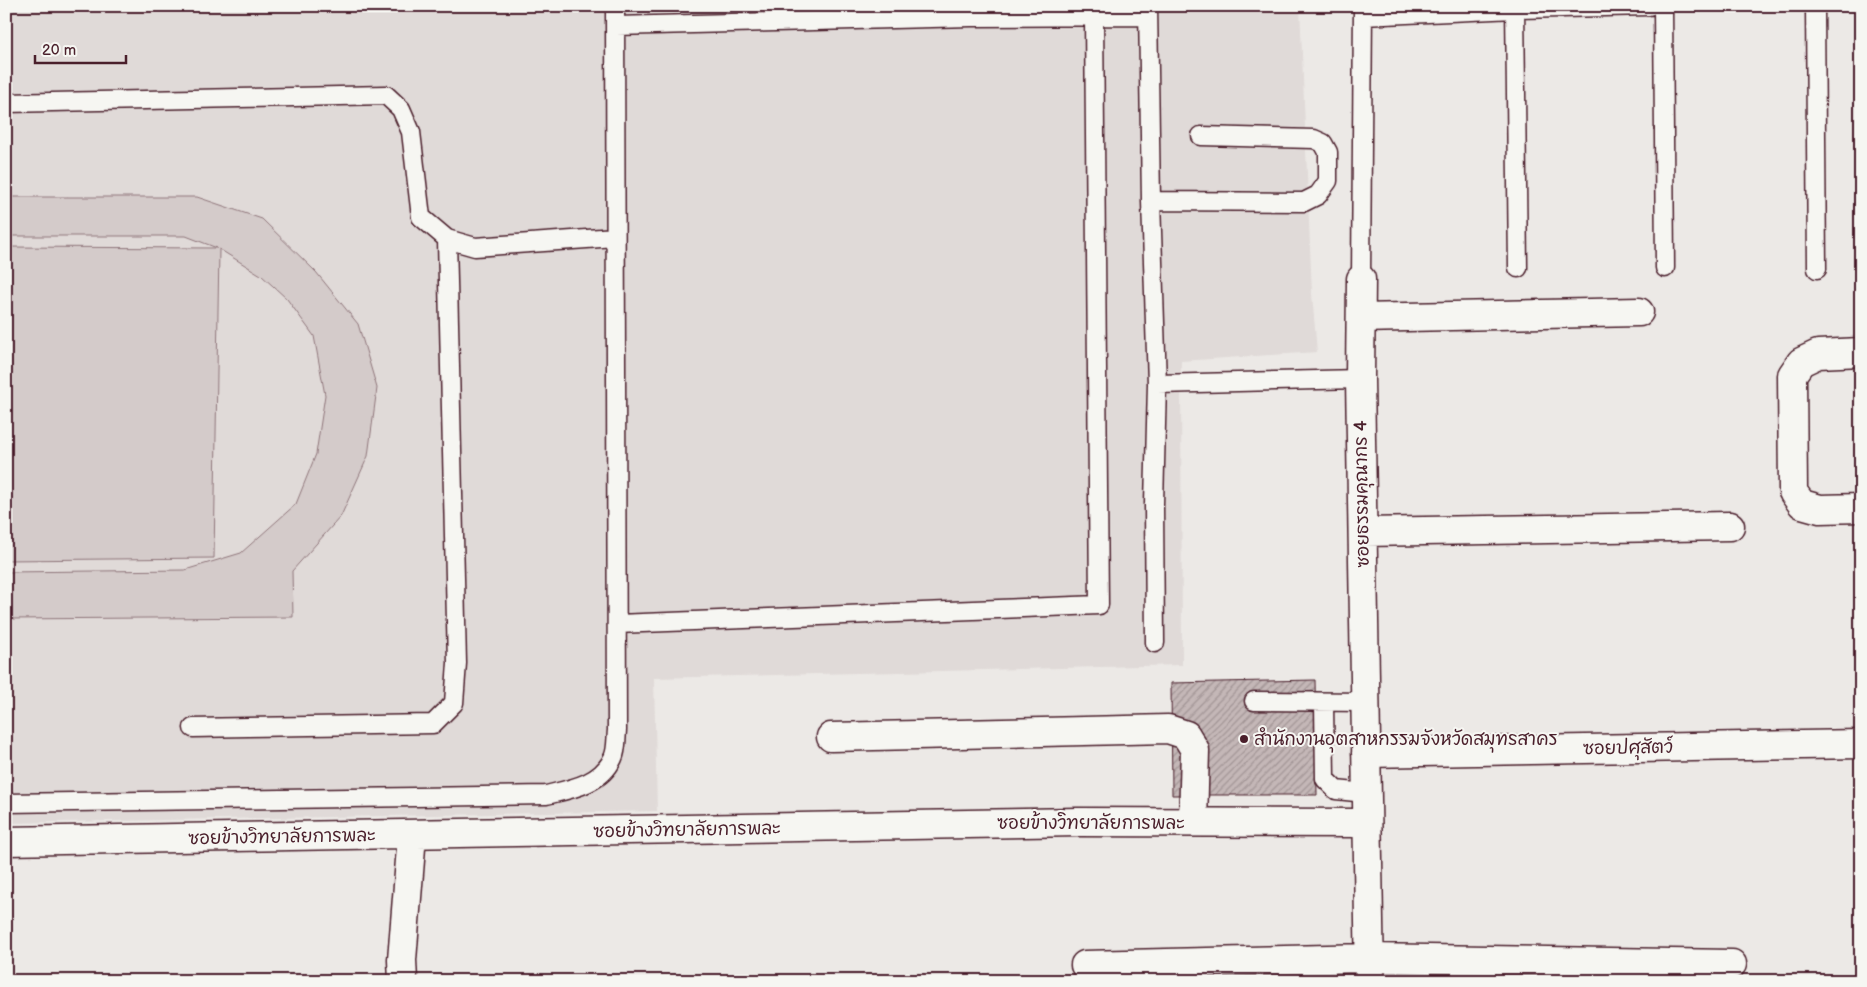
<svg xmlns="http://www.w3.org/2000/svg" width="1867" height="987" viewBox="0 0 1867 987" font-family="'Balsamiq Sans','Playpen Sans Thai',sans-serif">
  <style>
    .built { fill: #e0dad8 }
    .pitch { fill: #d4cbca; stroke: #8f757a }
    .building { fill: url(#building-hatch); stroke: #4a1f2b }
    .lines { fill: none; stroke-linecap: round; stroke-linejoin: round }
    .service-casing { stroke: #4a1f2b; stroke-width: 21 }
    .minor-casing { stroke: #4a1f2b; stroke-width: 31 }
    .service { stroke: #f6f6f2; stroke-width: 18 }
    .minor { stroke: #f6f6f2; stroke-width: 28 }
    .poi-dot { fill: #4a1f2b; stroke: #f6f6f2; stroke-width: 2 }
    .labels { text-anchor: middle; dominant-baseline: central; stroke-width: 4; stroke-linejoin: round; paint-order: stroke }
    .street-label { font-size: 18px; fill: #4a1f2b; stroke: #f6f6f2 }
    .poi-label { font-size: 18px; fill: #4a1f2b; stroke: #f6f6f2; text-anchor: start }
  </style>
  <defs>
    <pattern id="building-hatch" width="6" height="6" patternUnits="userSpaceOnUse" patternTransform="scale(1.25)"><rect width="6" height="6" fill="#c4b7b7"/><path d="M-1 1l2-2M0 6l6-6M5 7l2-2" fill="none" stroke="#a19495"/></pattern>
  </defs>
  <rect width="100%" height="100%" fill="#ece9e6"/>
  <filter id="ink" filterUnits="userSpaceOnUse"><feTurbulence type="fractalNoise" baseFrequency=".02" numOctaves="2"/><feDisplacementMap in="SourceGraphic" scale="10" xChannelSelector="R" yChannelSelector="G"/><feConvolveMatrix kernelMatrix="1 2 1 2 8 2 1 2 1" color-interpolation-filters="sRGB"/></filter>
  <g filter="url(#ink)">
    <path class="built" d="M6,6H1300L1312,294L1317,352L1181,361L1182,665L654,678L657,811L6,823Z"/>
    <path class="pitch" d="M6,197H197L262,219L316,272L358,324L377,388L368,456L341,516L292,571L293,617L6,619V572L185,570L241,553L296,504L316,454L325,395L314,336L287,299L261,275L219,249L214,558L6,560V247L217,248L186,236H6Z"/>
    <path class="building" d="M1315,680L1317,795H1172L1171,683Z"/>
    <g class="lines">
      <defs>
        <path id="service" d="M1148,6L1151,201L1157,384L1154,504L1155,643
          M1515,6L1518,268
          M1663,6L1665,268
          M1815,6L1817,269
          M1363,16L1515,9L1649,6
          M616,26L971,17L1148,16
          M6,103L386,95L401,109L411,132L421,217L447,239L475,247L615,237
          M1151,201L1304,202L1318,195L1328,181V152L1323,143L1314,139L1201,136
          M1361,279L1363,6
          M1157,384L1360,379
          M617,624L1099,605L1094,16
          M1254,701L1365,702
          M1324,702L1325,779L1336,790L1366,793
          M193,728L433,724L454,703L457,663L447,239
          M6,803L546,795C572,789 601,784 613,758C617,750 616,739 617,730L615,6"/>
        <path id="minor" d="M1361,279L1360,379L1370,981
          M1361,318L1639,312
          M1861,352L1818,354L1801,362L1792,375L1793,492L1802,504L1820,509L1861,508
          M1363,532L1730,526
          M831,737L1168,729L1186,735L1195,750L1193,822
          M1366,753L1861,744
          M6,841L1078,822L1367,823
          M1085,965L1369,958L1732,964
          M403,981L402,960L412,835"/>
      </defs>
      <use href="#service" class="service-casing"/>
      <use href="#minor" class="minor-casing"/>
      <use href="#service" class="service"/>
      <use href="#minor" class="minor"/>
    </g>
  </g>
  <circle class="poi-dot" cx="1244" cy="739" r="5"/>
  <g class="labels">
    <g class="street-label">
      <text transform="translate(1362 494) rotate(-91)">ซอยธรรมคุณากร 4</text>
      <text transform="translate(1628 748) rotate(-1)">ซอยปศุสัตว์</text>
      <text x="1091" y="823">ซอยข้างวิทยาลัยการพละ</text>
      <text transform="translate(687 830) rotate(-1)">ซอยข้างวิทยาลัยการพละ</text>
      <text transform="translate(282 837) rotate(-1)">ซอยข้างวิทยาลัยการพละ</text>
    </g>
    <g class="poi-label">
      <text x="1254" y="739">สำนักงานอุตสาหกรรมจังหวัดสมุทรสาคร</text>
    </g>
  </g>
  <rect width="1867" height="987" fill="none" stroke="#f6f6f2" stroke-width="25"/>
  <rect x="12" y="12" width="1842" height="962" fill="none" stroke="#4a1f2b" stroke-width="2" filter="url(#ink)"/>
  <path d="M35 55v8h91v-8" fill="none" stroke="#4a1f2b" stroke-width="2.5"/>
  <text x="42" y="55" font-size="15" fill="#4a1f2b" stroke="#f6f6f2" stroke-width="4" paint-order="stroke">20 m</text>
</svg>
